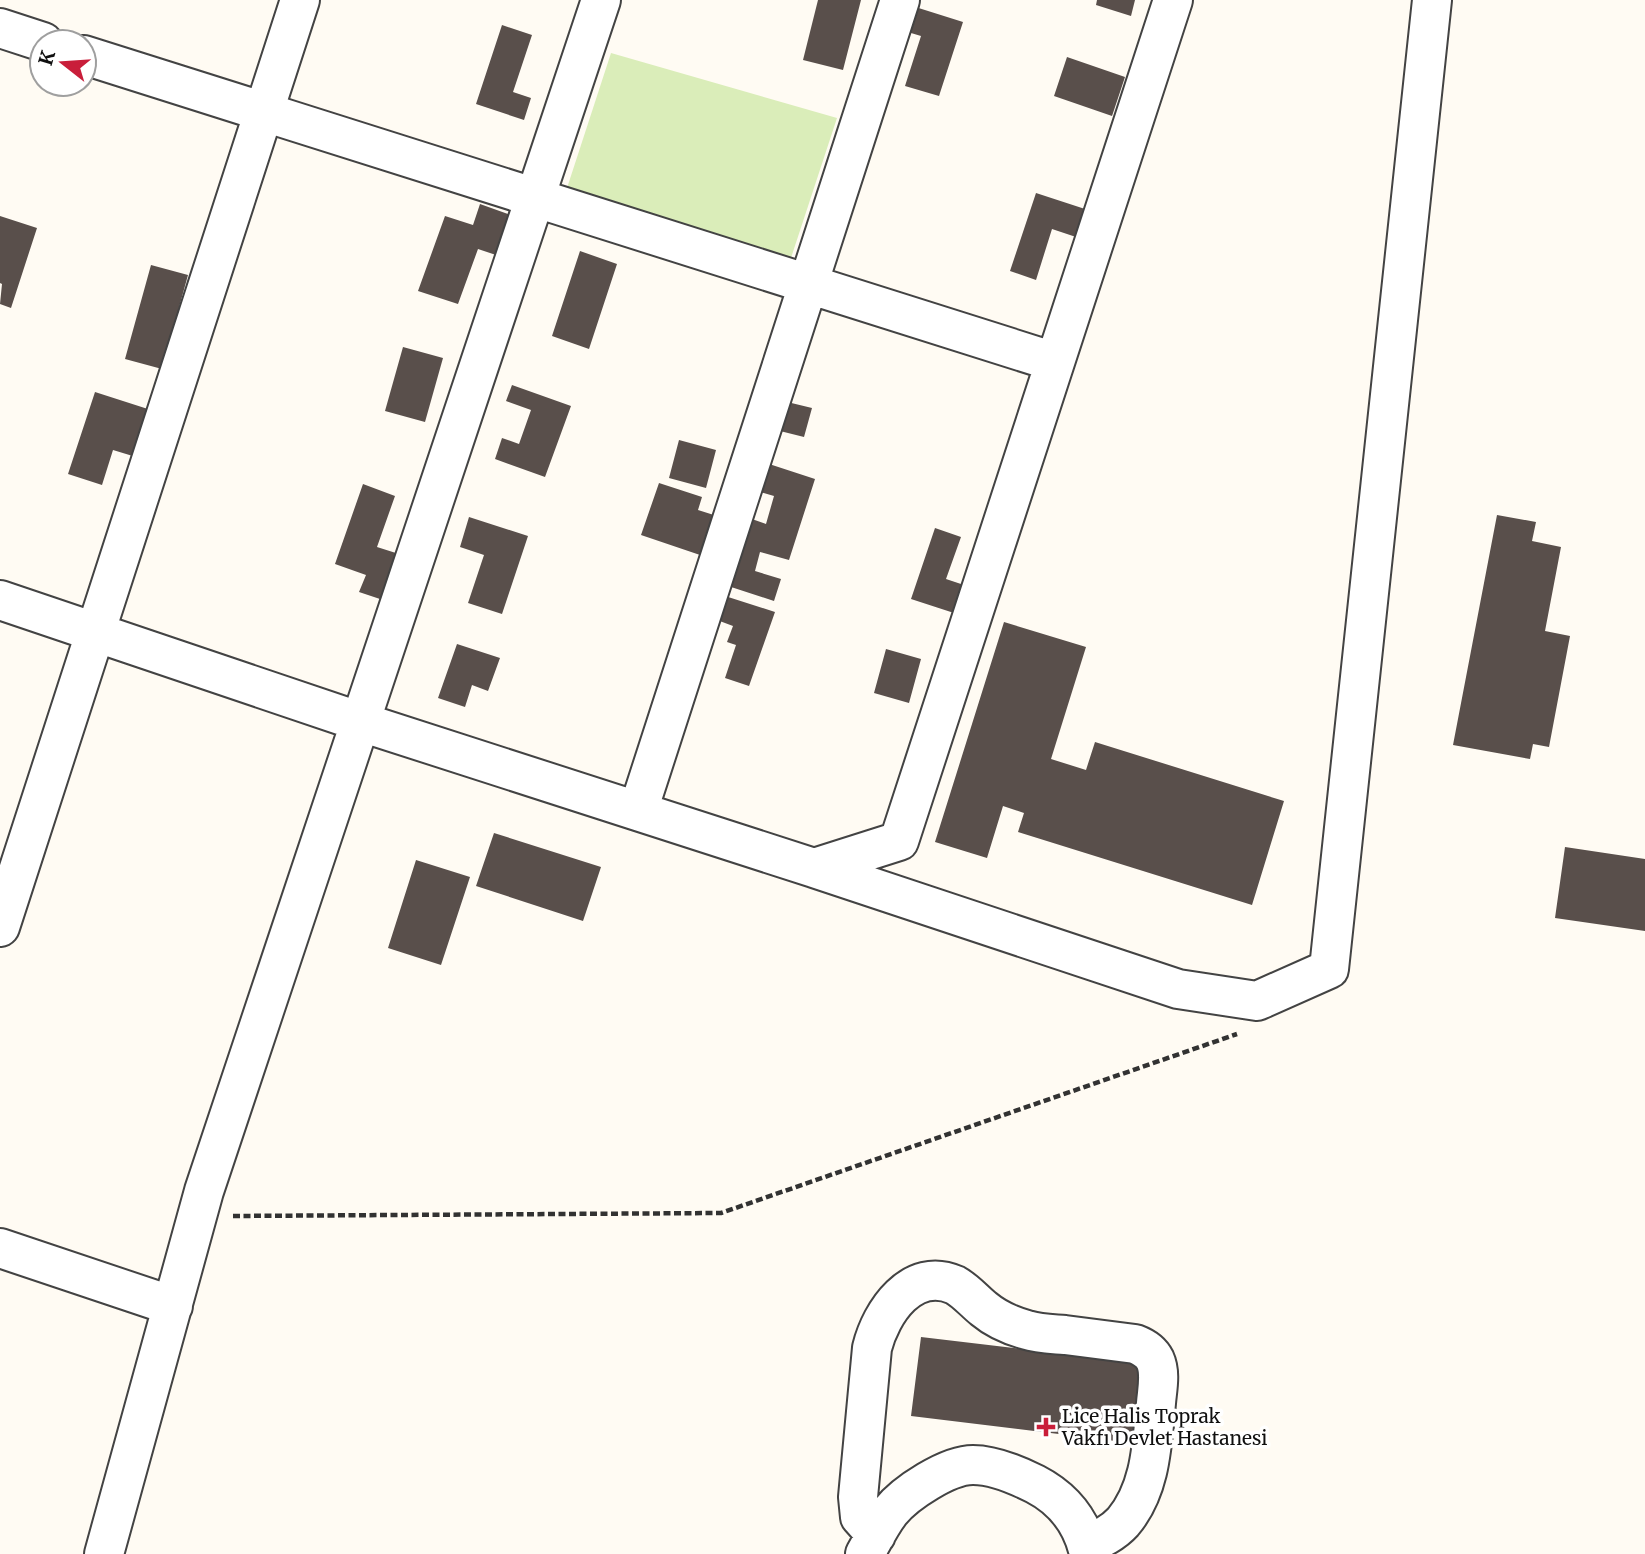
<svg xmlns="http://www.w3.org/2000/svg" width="1645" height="1554" viewBox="0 0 1645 1554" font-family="Merriweather,serif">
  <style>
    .green { fill: #daedb9 }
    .building { fill: #594f4b }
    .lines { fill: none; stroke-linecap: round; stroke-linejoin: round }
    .minor-casing { stroke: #434343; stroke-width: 42 }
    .path { stroke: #323232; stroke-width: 4.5; stroke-dasharray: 7 3.5; stroke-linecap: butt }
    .minor { stroke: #fff; stroke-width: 38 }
    .poi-dot { fill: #c91e3a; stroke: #fff; stroke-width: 2.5 }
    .labels { text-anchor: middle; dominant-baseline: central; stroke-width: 7; stroke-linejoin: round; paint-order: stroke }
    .poi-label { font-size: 19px; fill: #101010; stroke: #fff; text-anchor: start }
  </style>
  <rect width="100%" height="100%" fill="#fffbf3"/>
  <path class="green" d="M611,53L837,118L789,264L567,188Z"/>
  <path class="building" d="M818,0H861L843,70L803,60Z
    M1097,0H1135L1131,16L1096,5Z
    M909,5L963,22L939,96L905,86L921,36L901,30Z
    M502,25L532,35L513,92L531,98L524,120L476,104Z
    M1067,57L1125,77L1112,116L1054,96Z
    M1036,193L1085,209L1076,237L1052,229L1036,280L1010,271Z
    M480,204L511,215L496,255L478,249L458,304L418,291L445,216L473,225Z
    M0,216L37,228L11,308L0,304L2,284L0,283Z
    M580,251L617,264L589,349L552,336Z
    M151,265L188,275L162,369L125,359Z
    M403,347L443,358L425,422L385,411Z
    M512,385L571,406L545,477L495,459L502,438L519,444L531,410L506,401Z
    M95,392L151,410L136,457L113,450L102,485L68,474Z
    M779,400L812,408L804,437L772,429Z
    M679,440L716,450L706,488L669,478Z
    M763,462L815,479L789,560L760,552L755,571L781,579L774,601L728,586L749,518L766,524L774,496L754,490Z
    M659,483L702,497L698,510L717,516L703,556L641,535Z
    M363,484L395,496L377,547L399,554L383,600L359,592L366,575L335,564Z
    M1497,515L1536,522L1532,541L1561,547L1545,631L1570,636L1549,747L1533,744L1530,759L1453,745Z
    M469,517L528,536L502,614L468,603L484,555L460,547Z
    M935,528L961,537L946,579L964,585L954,613L911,599Z
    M725,596L775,612L749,686L725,678L736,645L727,642L733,626L717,620Z
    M1004,622L1086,647L1051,759L1086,770L1095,742L1284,801L1252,905L1018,832L1024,813L1003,806L987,858L935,842Z
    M457,644L500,658L488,691L472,685L465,707L438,698Z
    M886,649L921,659L909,703L874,693Z
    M494,833L601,867L583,921L476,886Z
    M1565,847L1645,859V931L1555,918Z
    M416,860L470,877L441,965L388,948Z
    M921,1337L1142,1363L1132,1443L911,1416Z"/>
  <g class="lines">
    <defs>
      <path id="minor" d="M0,28L43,42
        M84,55L1055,362
        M0,600L361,722L814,868L899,841L1173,0
        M638,811L900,0
        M814,868L1178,989L1257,1001L1329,969L1432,0
        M0,927L300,0
        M0,1248L173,1306
        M876,1535L860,1517L858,1497L872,1348C881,1312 912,1266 955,1285C966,1291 974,1301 984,1309C996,1319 1012,1326 1027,1330C1039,1334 1053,1334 1065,1335C1088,1338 1111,1341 1135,1344C1143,1347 1151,1352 1155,1360C1161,1373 1157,1390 1156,1403C1152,1444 1151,1489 1123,1522C1113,1533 1100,1539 1087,1545
        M104,1554L204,1191L601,0
        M865,1554C873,1540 880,1525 890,1512C905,1493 948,1465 973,1465C994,1465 1017,1475 1035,1484C1064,1499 1082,1522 1089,1554"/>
    </defs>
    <use href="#minor" class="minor-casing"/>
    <path class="path" d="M233,1216L721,1213L1237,1034"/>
    <use href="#minor" class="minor"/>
  </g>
  <path class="poi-dot" d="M1042.5 1416.5h7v7h7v7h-7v7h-7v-7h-7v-7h7z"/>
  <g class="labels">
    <g class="poi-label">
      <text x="1062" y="1416">Lice Halis Toprak<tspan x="1062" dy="22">Vakfı Devlet Hastanesi</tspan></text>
    </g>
  </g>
  <g transform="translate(63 63) rotate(287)"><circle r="33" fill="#ffffff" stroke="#9f9f9f" stroke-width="2"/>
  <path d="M0-5L12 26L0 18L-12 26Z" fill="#c91e3a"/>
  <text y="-10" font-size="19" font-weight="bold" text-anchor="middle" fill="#101010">K</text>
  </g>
</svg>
